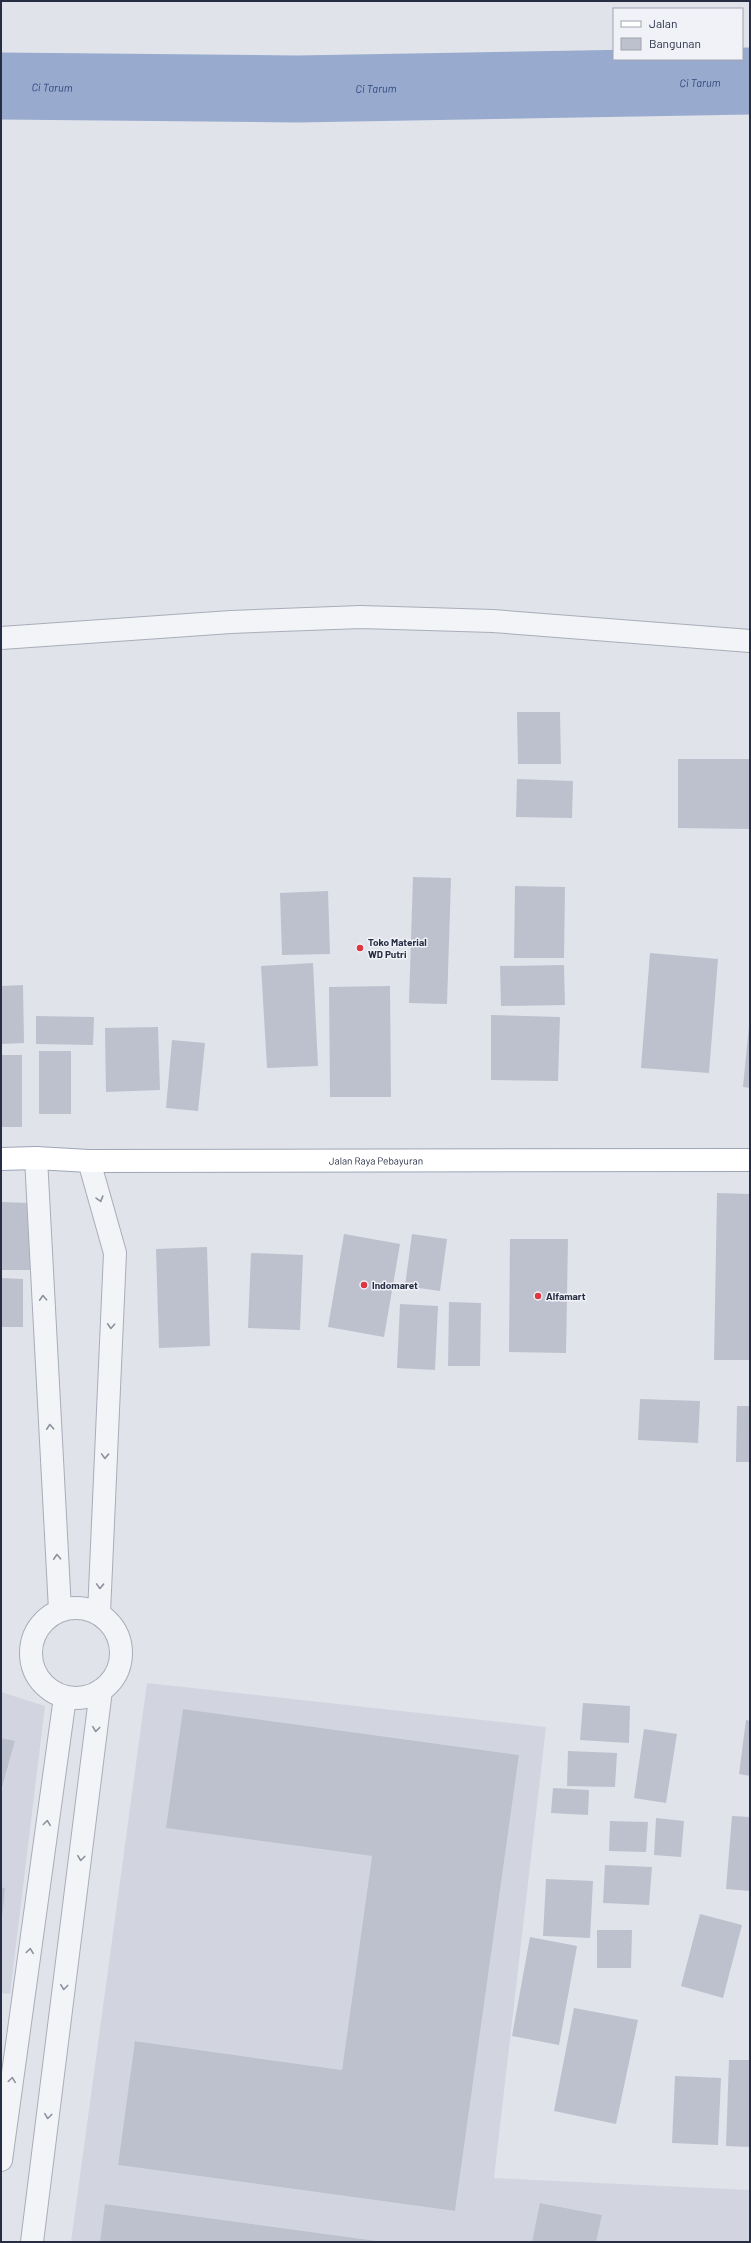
<svg xmlns="http://www.w3.org/2000/svg" width="751" height="2243" viewBox="0 0 751 2243" font-family="Barlow,sans-serif">
  <style>
    .built { fill: #d2d5e0; fill-rule: evenodd }
    .lines { fill: none; stroke-linecap: round; stroke-linejoin: round }
    .river { stroke: #98abce; stroke-width: 67 }
    .building { fill: #bdc1ce }
    .minor-casing { stroke: #a8adb8; stroke-width: 24 }
    .major-casing { stroke: #9ea5b7; stroke-width: 24 }
    .minor { stroke: #f3f4f8; stroke-width: 22 }
    .major { stroke: #fff; stroke-width: 22 }
    .oneway { stroke: #8d919e }
    .poi-dot { fill: #db393f; stroke: #f0f2f8; stroke-width: 1.5 }
    .labels { text-anchor: middle; dominant-baseline: central; stroke-width: 3; stroke-linejoin: round; paint-order: stroke }
    .poi-label { font-size: 10px; font-weight: bold; fill: #272e44; stroke: #f0f2f8; text-anchor: start }
    .street-label { font-size: 10px; fill: #272e44; stroke: #f0f2f8 }
    .water-label { font-size: 11px; font-style: italic; fill: #2d477c; stroke: #f0f2f8 }
  </style>
  <rect width="100%" height="100%" fill="#e0e3ea"/>
  <path class="built" d="M147,1683L546,1727L494,2178L750,2190V2242H596L602,2215L541,2203L532,2242H384L106,2204L100,2242H71ZM183,1709L519,1755L455,2211L118,2165L136,2041L342,2070L372,1856L167,1828Z
    M1,1692L45,1706L10,1994L1,1993V1932L5,1888L1,1887V1794L15,1742L1,1738Z"/>
  <g class="lines">
    <path class="river" id="s1" d="M1,86L297,89L750,81"/>
  </g>
  <path class="building" d="M517,712H560L561,764H518Z
    M678,759H750V829L678,828Z
    M517,779L573,781L572,818L516,817Z
    M413,877L451,878L447,1004L409,1003Z
    M515,886L565,887L564,958H514Z
    M328,891L330,954L282,955L280,893Z
    M650,953L718,959L709,1073L641,1068Z
    M313,963L318,1066L267,1068L261,966Z
    M564,965L565,1005L501,1006L500,966Z
    M23,985L24,1043L1,1044V986Z
    M390,986L391,1097H330L329,987Z
    M491,1015L560,1017L558,1081L491,1080Z
    M36,1016L94,1017L93,1045L36,1044Z
    M749,1026H750V1088L743,1087Z
    M158,1027L160,1090L106,1092L105,1028Z
    M172,1040L205,1043L198,1111L166,1108Z
    M39,1051H71V1114H39Z
    M1,1055H22V1127H1Z
    M717,1193L750,1194V1360H714Z
    M1,1202L31,1203L30,1270H1Z
    M344,1234L400,1244L384,1337L328,1327Z
    M412,1234L447,1239L440,1291L405,1286Z
    M510,1239H568L566,1353L509,1352Z
    M207,1247L210,1346L159,1348L156,1249Z
    M251,1253L303,1255L300,1330L248,1328Z
    M1,1278L23,1279V1327H1Z
    M449,1302L481,1303L480,1366H448Z
    M400,1304L438,1306L435,1370L397,1368Z
    M640,1399L700,1401L698,1443L638,1440Z
    M737,1406H750V1462H736Z
    M583,1703L630,1706L629,1743L580,1740Z
    M183,1709L519,1755L455,2211L118,2165L135,2041L342,2070L372,1856L166,1828Z
    M746,1720L750,1721V1776L739,1774Z
    M644,1729L677,1734L666,1803L634,1798Z
    M1,1738L15,1741L1,1792Z
    M568,1751L617,1753L615,1787L567,1786Z
    M553,1788L589,1790L588,1815L551,1813Z
    M732,1816L750,1817V1891L726,1889Z
    M656,1818L684,1821L681,1857L654,1855Z
    M610,1821L648,1822L646,1852L609,1851Z
    M605,1865L652,1867L649,1905L603,1903Z
    M546,1879L593,1881L590,1938L543,1936Z
    M1,1887L5,1888L2,1920H1Z
    M700,1914L742,1925L723,1998L681,1986Z
    M597,1930H632L631,1968H597Z
    M530,1937L577,1946L559,2045L512,2036Z
    M574,2008L638,2020L616,2124L554,2111Z
    M729,2060H750V2147L726,2146Z
    M675,2076L721,2078L718,2145L672,2143Z
    M540,2203L602,2215L596,2242H532Z
    M105,2204L377,2241V2242H100Z"/>
  <g class="lines">
    <defs>
      <path id="minor" d="M1,638L231,622L361,617L493,621L750,641
        M36,1158L60,1610
        M89,1161L115,1253L99,1613
        M31 1653a45 45 0 1 1 90 0a45 45 0 1 1-90 0Z
        M1,2160L65,1697
        M32,2242L101,1690"/>
      <g id="major">
        <path id="s2" d="M1,1159L36,1158L89,1161L750,1160"/>
      </g>
    </defs>
    <use href="#minor" class="minor-casing"/>
    <use href="#major" class="major-casing"/>
    <use href="#minor" class="minor"/>
    <use href="#major" class="major"/>
  </g>
  <defs><path id="oneway-chevron" d="M-2-3.5L2.5 0L-2 3.5" fill="none" stroke-width="1.6" stroke-linecap="round" stroke-linejoin="round"/></defs>
  <g class="oneway">
    <use href="#oneway-chevron" transform="translate(100 1199) rotate(74)"/>
    <use href="#oneway-chevron" transform="translate(43 1298) rotate(-93)"/>
    <use href="#oneway-chevron" transform="translate(111 1326) rotate(93)"/>
    <use href="#oneway-chevron" transform="translate(50 1427) rotate(-93)"/>
    <use href="#oneway-chevron" transform="translate(105 1456) rotate(92)"/>
    <use href="#oneway-chevron" transform="translate(57 1557) rotate(-93)"/>
    <use href="#oneway-chevron" transform="translate(100 1586) rotate(92)"/>
    <use href="#oneway-chevron" transform="translate(96 1729) rotate(97)"/>
    <use href="#oneway-chevron" transform="translate(47 1823) rotate(-82)"/>
    <use href="#oneway-chevron" transform="translate(81 1858) rotate(97)"/>
    <use href="#oneway-chevron" transform="translate(30 1951) rotate(-82)"/>
    <use href="#oneway-chevron" transform="translate(64 1987) rotate(97)"/>
    <use href="#oneway-chevron" transform="translate(12 2080) rotate(-82)"/>
    <use href="#oneway-chevron" transform="translate(48 2116) rotate(97)"/>
  </g>
  <g class="poi-dot">
    <circle cx="360" cy="948" r="4"/>
    <circle cx="364" cy="1285" r="4"/>
    <circle cx="538" cy="1296" r="4"/>
  </g>
  <g class="labels">
    <g class="poi-label">
      <text x="368" y="942">Toko Material<tspan x="368" dy="12">WD Putri</tspan></text>
      <text x="372" y="1285">Indomaret</text>
      <text x="546" y="1296">Alfamart</text>
    </g>
    <g class="street-label">
      <text stroke="none"><textPath href="#s2" startOffset="375">Jalan Raya Pebayuran</textPath></text>
    </g>
    <g class="water-label">
      <text stroke="none"><textPath href="#s1" startOffset="699">Ci Tarum</textPath></text>
      <text stroke="none"><textPath href="#s1" startOffset="51">Ci Tarum</textPath></text>
      <text stroke="none"><textPath href="#s1" startOffset="375">Ci Tarum</textPath></text>
    </g>
  </g>
  <rect width="751" height="2243" fill="none" stroke="#272e44" stroke-width="4"/>
  <rect x="613" y="8" width="130" height="52" fill="#f0f2f8" stroke="#a0a4b0"/>
  <rect x="621" y="21" width="20" height="6" fill="#ffffff" stroke="#a0a4b0"/>
  <text x="649" y="28" font-size="12" fill="#272e44">Jalan</text>
  <rect x="621" y="38" width="20" height="12" fill="#bdc1ce" stroke="#a0a4b0"/>
  <text x="649" y="48" font-size="12" fill="#272e44">Bangunan</text>
</svg>
